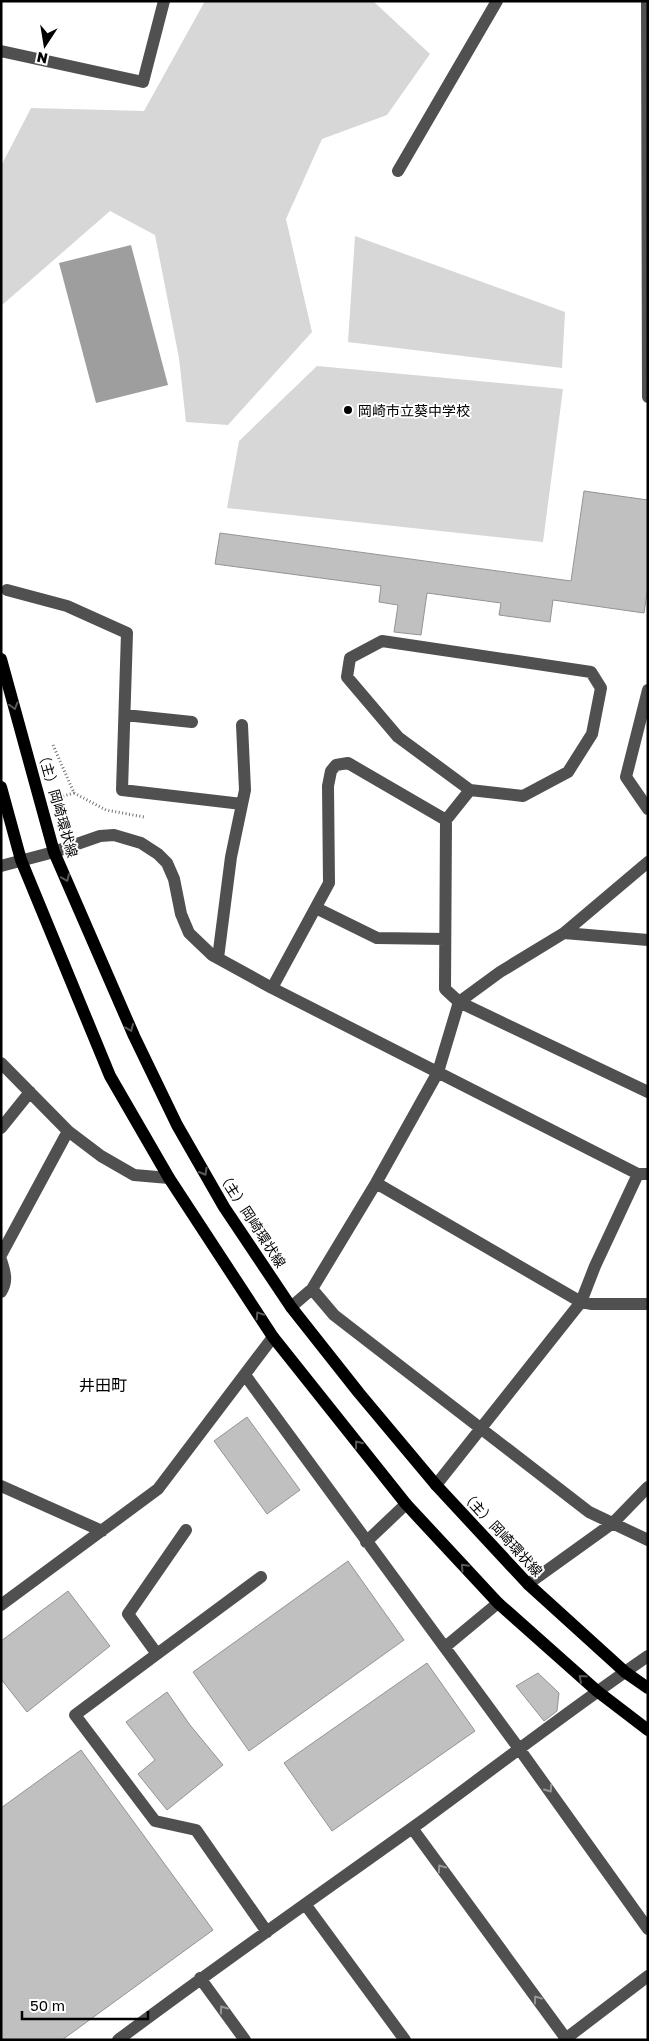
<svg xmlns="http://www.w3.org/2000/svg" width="649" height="2041" viewBox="0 0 649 2041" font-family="'Golos Text','Noto Sans JP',sans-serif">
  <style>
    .green { fill: #d7d7d7 }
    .water { fill: #9e9e9e }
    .building { fill: #c0c0c0; stroke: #949494 }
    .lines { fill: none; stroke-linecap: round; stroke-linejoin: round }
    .path { stroke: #727272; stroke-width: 3; stroke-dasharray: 1 2.5; stroke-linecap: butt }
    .minor { stroke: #505050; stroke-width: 12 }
    .major { stroke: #000; stroke-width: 12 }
    .oneway { stroke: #595959 }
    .oneway2 { stroke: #969696 }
    .poi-dot { fill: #000; stroke: #fff; stroke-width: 2 }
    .labels { text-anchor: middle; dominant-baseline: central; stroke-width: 4; stroke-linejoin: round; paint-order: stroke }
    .poi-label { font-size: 14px; fill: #000; stroke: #fff; text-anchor: start }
    .street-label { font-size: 14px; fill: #000; stroke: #fff }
    .quarter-label { font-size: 16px; fill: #000; stroke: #fff }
  </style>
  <rect width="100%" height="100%" fill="#fff"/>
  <path class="green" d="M205,1H373L430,54L387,115L322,139L286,219L312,332L228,425L186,422L179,358L155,235L110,211L1,306V166L31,108L144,111Z
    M355,236L565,312L562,368L348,342Z
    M317,366L563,389L543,542L227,508L239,441Z"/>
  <path class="water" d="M131,245L168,385L96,403L59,263Z"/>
  <path class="building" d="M584,491L648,500V586L644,613L553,600L550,622L499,615L501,603L427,593L421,635L394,632L398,605L379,602L381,586L215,564L220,533L571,581Z
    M247,1417L300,1490L267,1514L214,1441Z
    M348,1561L404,1640L249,1751L193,1672Z
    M68,1591L110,1646L27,1712L1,1679V1641Z
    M427,1663L475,1731L332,1831L284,1763Z
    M538,1673L559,1693L557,1711L544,1721L516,1686Z
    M167,1692L190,1725L223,1765L167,1810L138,1774L155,1760L126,1722Z
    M81,1750L213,1930L62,2040H1V1808Z"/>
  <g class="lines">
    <path class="path" d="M53,745L74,793L106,810L144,817
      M53,799L74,793"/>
    <path class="minor" d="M647,1L648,397
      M1,51L143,82L164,1
      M398,171L497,1
      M7,590L67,606L127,633L122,790L242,804
      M648,690L626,777L648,809
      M125,715L192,722
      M470,790L523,796L568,772L592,734L601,688L591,672L382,641L350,658L347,677L398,737L470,790L446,820L445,989L459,1002L648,1092
      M1,866L54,852L100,836L114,835L141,843L158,854L167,863L174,879L181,914L189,933L212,955L272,988L638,1174H648
      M316,908L377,938L445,939
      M564,933L648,940
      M218,958L231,857L245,790L242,725
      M272,988L329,883L328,786L331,771L336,765L348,763L446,820
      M1,1063L68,1131L101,1156L134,1175L169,1178
      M1,1128L30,1092
      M376,1183L581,1302L592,1304H648
      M1,1255L68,1131
      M1,1260C5,1272 8,1281 1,1292
      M312,1289L334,1315L589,1512L648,1540
      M291,1307L312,1289L376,1183L438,1072L459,1002L500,972L564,933L648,862
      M245,1375L520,1750L648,1929
      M436,1485L581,1302L595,1266L638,1174
      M1,1486L102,1531
      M186,1530L128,1614L157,1654L75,1715L155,1821L196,1830L267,1932
      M366,1542L406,1504
      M528,1584L613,1523L648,1487
      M1,1605L158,1489L273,1337
      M445,1647L498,1603
      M157,1654L261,1577
      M412,1828L567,2040
      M305,1904L405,2040
      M200,1978L245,2040
      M118,2040C218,1965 320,1894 422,1821C497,1766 571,1709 648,1656
      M564,2040L648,1976"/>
    <path class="major" d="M1,659L54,852L134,1036L177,1125L224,1207L291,1307L359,1393L436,1485L528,1584L625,1672L648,1688
      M1,787L21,860L110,1076L169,1178L273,1337L406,1504L498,1603L597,1691L648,1730"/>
  </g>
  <defs><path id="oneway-chevron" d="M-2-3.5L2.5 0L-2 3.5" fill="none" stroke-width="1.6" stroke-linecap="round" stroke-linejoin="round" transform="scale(1.25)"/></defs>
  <g class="oneway">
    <use href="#oneway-chevron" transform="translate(14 706) rotate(75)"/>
    <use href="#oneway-chevron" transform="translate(66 878) rotate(67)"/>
    <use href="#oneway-chevron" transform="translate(130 1028) rotate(67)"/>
    <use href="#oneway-chevron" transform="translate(204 1172) rotate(60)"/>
    <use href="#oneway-chevron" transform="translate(259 1315) rotate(-123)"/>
    <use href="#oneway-chevron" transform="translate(358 1444) rotate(-128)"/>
    <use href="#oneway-chevron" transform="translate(464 1567) rotate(-133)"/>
    <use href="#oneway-chevron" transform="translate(582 1678) rotate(-138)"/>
  </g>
  <g class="oneway2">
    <use href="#oneway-chevron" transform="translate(549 1789) rotate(55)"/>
    <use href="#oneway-chevron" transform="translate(441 1868) rotate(-126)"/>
    <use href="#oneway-chevron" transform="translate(537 1999) rotate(-126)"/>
    <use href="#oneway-chevron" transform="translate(223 2009) rotate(-126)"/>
  </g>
  <circle class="poi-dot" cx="348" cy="410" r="5"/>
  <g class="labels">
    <g class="poi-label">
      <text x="358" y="410">岡崎市立葵中学校</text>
    </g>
    <g class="street-label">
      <text transform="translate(58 803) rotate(74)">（主）岡崎環状線</text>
      <text transform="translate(252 1219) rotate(57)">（主）岡崎環状線</text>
      <text transform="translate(502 1533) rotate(47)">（主）岡崎環状線</text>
    </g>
    <g class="quarter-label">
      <text x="103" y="1385">井田町</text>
    </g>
  </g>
  <rect width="649" height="2041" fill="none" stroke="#000000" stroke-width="5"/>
  <g transform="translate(45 45) rotate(192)" stroke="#ffffff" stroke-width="4" paint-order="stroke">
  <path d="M0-4L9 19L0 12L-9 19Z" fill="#000000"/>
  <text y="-8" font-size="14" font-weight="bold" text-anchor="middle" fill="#000000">N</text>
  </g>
  <path d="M22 2011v8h126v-8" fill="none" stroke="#000000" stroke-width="2.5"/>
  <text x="30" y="2011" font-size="15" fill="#000000" stroke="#ffffff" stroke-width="4" paint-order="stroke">50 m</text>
</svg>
